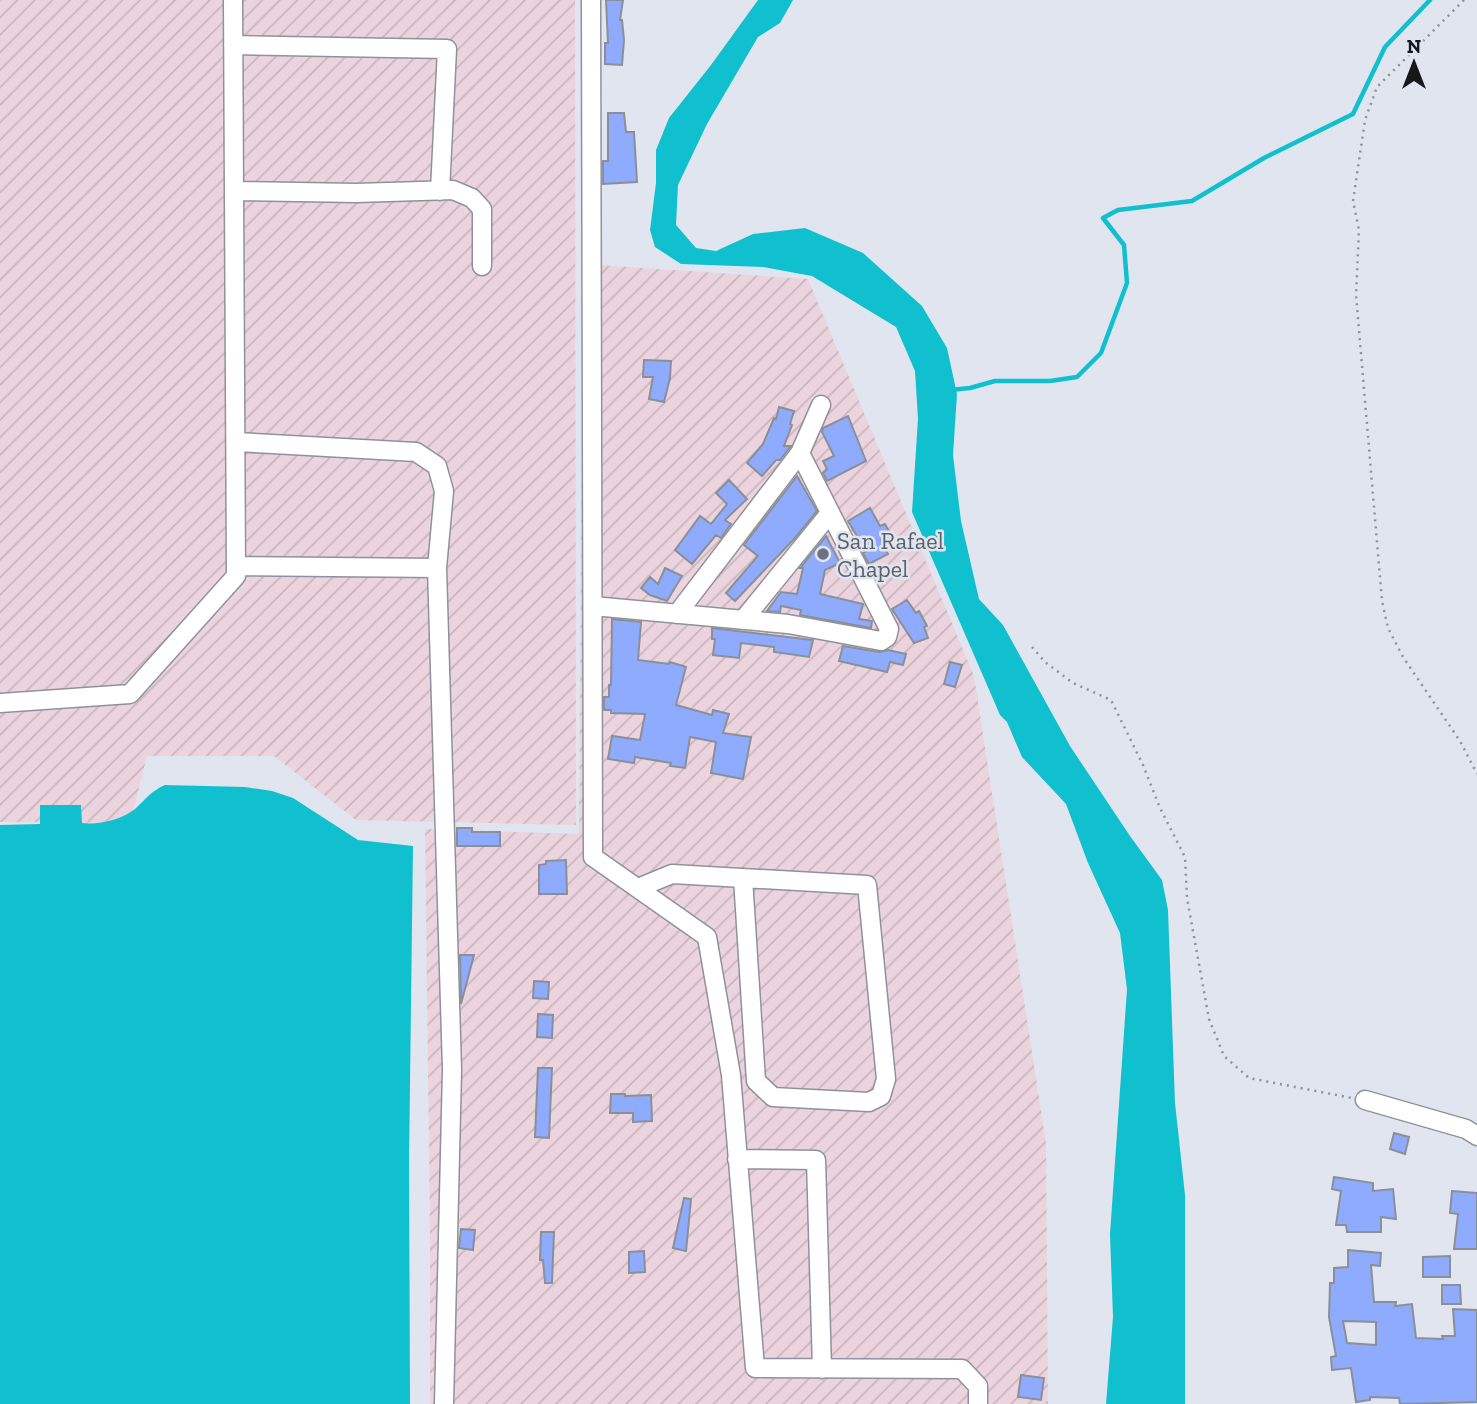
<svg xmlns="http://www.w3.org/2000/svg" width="1477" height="1404" viewBox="0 0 1477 1404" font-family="'Zilla Slab',serif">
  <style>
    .industrial { fill: url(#industrial-furrows) }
    .water { fill: #11c0ce }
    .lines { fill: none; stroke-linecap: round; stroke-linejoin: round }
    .stream { stroke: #11c0ce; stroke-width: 4.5 }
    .building { fill: #8fabfe; stroke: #8b8f98; stroke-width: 2; fill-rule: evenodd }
    .minor-casing { stroke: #8f929b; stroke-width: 21 }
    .path { stroke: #8e9198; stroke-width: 2.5; stroke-dasharray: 2 5; stroke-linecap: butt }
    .minor { stroke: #fff; stroke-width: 18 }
    .worship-dot { fill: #6b7280; stroke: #e1e5ef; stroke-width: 2.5 }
    .labels { text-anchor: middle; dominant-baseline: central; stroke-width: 5; stroke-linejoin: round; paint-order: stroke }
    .worship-label { font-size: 24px; fill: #5b616d; stroke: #e1e5ef; text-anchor: start }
  </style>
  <defs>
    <pattern id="industrial-furrows" width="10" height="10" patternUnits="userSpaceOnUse" patternTransform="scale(1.75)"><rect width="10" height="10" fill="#ecd4de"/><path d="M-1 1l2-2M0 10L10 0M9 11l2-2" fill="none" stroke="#cab5be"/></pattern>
  </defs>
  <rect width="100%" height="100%" fill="#e1e5ef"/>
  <path class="industrial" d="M0,0H575L576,825L356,820L274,756H147L130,823L0,822Z
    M583,264L808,279L974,676L1046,1143L1048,1404H430V1236L425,829L579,834Z"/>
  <path class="water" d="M758,0H793L780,23L758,37L707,124L678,185L676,225L696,248L716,251L753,234L805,228L863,253L922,306L947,348L957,394L953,455L961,521L979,599L1003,625L1070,746L1130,836L1162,880L1168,910L1175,1103L1185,1195V1404H1106L1113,1317L1110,1234L1127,989L1120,933L1088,863L1066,804L1022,757L1007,722L1000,715L912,512L918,419L915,371L896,327L812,276L763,267L681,264L655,247L650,230L656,183V150L669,118L711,65Z
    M165,785L245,787L272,791L293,798L358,840L413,846L409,1162L410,1404H0V825L40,824V805H81L82,823C99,825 121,820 135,809C146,799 151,791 165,785Z"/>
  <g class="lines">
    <path class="stream" d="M950,390L970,388L995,381H1050L1077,377L1101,353L1127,283L1124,245L1103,218L1118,210L1192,201L1264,158L1353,114L1385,47L1430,0"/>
  </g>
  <path class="building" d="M606,0H623L620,20H622L624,40L622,65L605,64V43H608Z
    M608,113H624L626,132H634L637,182L603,184V161H608Z
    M644,360L671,361L670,378L664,402L649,399L653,377H643Z
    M779,407L794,411L790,424L792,425L784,446H791L780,460H776L762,476L747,463L763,444L774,418L776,419Z
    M848,416L866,461L827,481L823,473L827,469L823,461L834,456L822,432L823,428Z
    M797,476L817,511L795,538L735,601L726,593L758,556L744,545Z
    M729,480L747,499L725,520L731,524L721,538L716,535L692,564L675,550L700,516L711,524L727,504L716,493Z
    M870,508L880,526L885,524L891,535L881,540L888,554L869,564L863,553L866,551L848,521Z
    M826,536L840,563L825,570L820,594L863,604L859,619L872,621L871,628L800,615L801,610L781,606L780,612L767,611L781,592L797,594L803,568H800Z
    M665,568L682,576L667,601L650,595L641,588L650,577L658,584Z
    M907,600L916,613L919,611L927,626L924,627L928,638L914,643L892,609Z
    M612,619L641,622L638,660L669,664L670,662L686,667L676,705L712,715L713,710L729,714L723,733L751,737L743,779L711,773L716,742L690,737L685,768L670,766L671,763L635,757L634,763L608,759L612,736L640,740L645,714L611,713V710H604V697H609V685H611Z
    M712,628L813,640L809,657L774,652V647L741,643L739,658L713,655L715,639H712Z
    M843,646L879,652L888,650L906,654L903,665L890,662L887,672L839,661Z
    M950,662L962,665L955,687L944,684Z
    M457,828H472V832H500V846H457Z
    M566,860L567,894H539V865L546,864V861Z
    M460,955H474L461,1004Z
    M534,981L549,982L548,999L533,998Z
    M538,1014L553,1015L552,1038L537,1037Z
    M538,1068H552L549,1138L535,1137Z
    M611,1094H625V1096L651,1095L652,1121L633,1122V1113H610Z
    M1394,1133L1409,1137L1405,1154L1390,1149Z
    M1334,1177L1373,1183V1191L1393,1189L1396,1219L1381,1217V1232H1347L1346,1225H1336L1341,1191L1332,1189Z
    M1452,1191L1477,1193V1249H1454L1458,1214L1450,1213Z
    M684,1198L691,1199L686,1251L673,1248Z
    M461,1229L475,1230L473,1250L459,1248Z
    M541,1232H554L552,1283H545L543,1260H540Z
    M1348,1250L1381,1253L1380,1266L1371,1265L1374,1302H1396L1395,1306L1412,1304L1416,1338L1443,1339L1442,1336H1455L1453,1309L1477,1310V1402L1400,1404L1399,1398L1370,1397V1400L1356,1402L1351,1368L1332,1370L1331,1357L1336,1356L1329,1317L1330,1283H1334V1268L1348,1267ZM1343,1321L1376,1322V1345L1347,1343Z
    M644,1251L645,1272L629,1273V1252Z
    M1450,1256V1277H1423V1257Z
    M1442,1285H1460L1461,1304H1442Z
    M1021,1375L1044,1378L1041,1400L1018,1397Z"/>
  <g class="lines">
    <defs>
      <path id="minor" d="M591,0L593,857L707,937L731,1075L755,1368L962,1369L978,1386V1404
        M233,45L447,49L440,191
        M234,191L356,193L453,190L472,198L482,209V266
        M236,442L416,452L437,466L444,491L437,568
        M800,453L821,405
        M236,566L437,568L452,1070L444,1404
        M593,606L788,624L881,641L887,637L889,629L800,453L677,614
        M743,620L830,513
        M0,703L130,694L236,576L233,0
        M638,888L672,874L867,885L886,1079L881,1096L869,1102L773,1097L756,1081L743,878
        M1365,1100L1466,1129L1477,1136
        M737,1159L816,1160L822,1369"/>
    </defs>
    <use href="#minor" class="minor-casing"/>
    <path class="path" d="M1464,0L1377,87L1365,120L1353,201L1359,230L1356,295L1382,601L1388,628L1403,657L1460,741L1477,774
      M1032,647L1045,662L1073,683L1111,700L1143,765L1160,808L1185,857L1187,898L1209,1019L1224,1056L1249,1078L1352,1098"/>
    <use href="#minor" class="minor"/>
  </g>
  <circle class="worship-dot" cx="823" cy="554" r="7"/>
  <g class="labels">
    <g class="worship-label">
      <text x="837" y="540">San Rafael<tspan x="837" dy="28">Chapel</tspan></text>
    </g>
  </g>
  <g transform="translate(1414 63)" stroke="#e1e5ef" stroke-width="5" paint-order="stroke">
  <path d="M0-5L12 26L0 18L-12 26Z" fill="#15171a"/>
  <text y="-10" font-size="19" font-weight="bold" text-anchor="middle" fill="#15171a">N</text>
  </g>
</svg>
